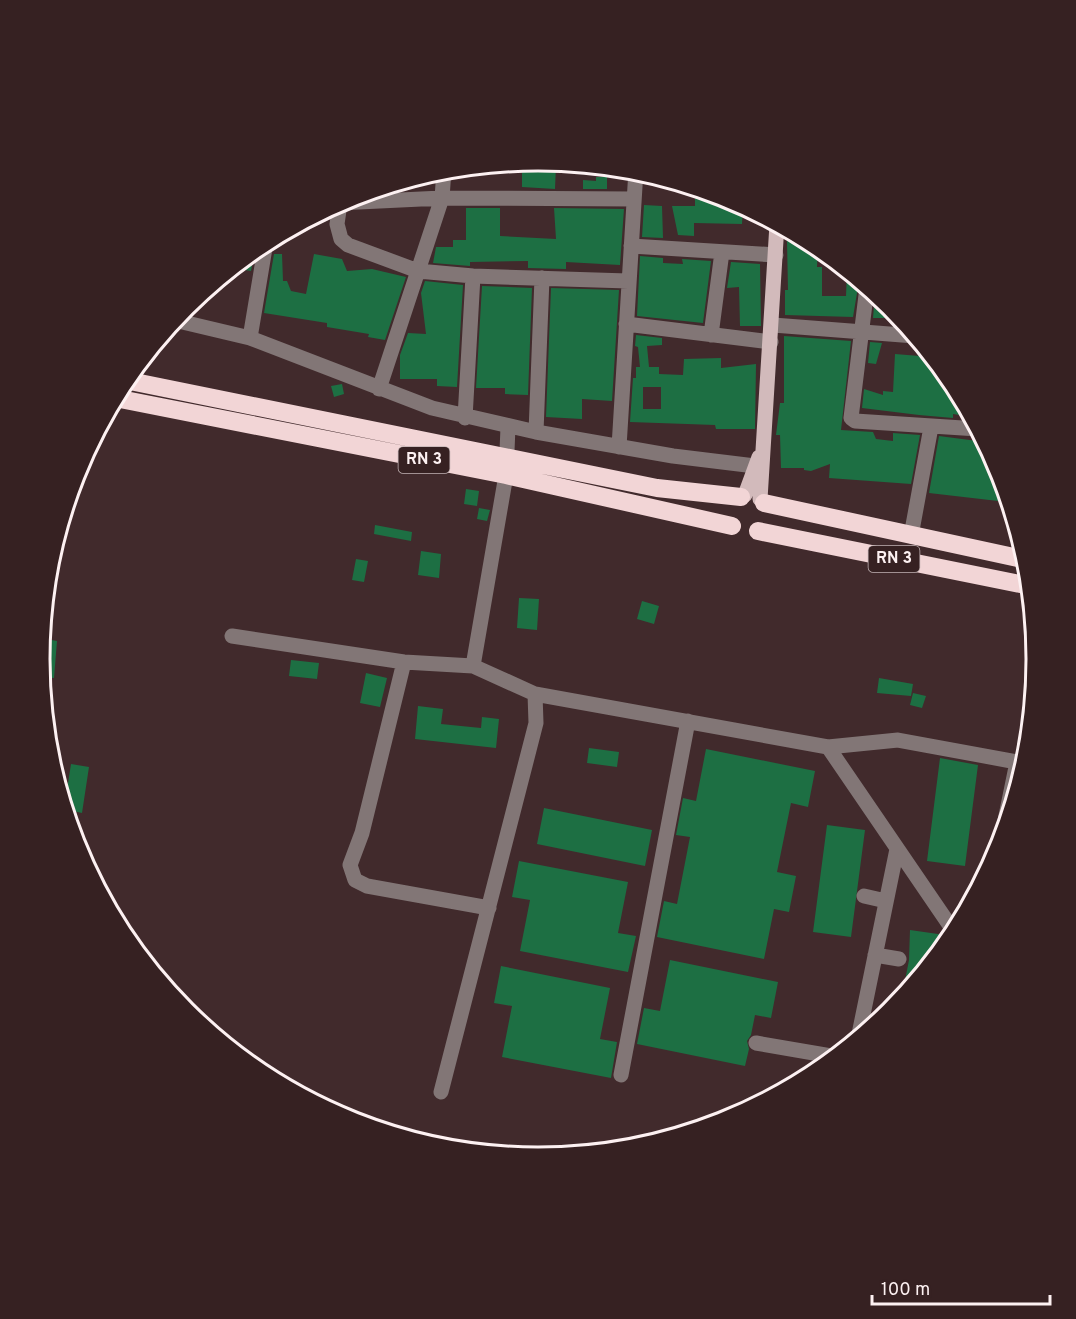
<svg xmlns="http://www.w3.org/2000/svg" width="1076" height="1319" viewBox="0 0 1076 1319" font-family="Overpass,sans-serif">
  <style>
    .building { fill: #1d6f43; fill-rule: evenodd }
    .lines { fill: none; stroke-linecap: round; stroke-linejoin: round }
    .minor { stroke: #827676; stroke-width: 15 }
    .major { stroke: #d2babb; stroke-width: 15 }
    .highway { stroke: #f2d5d6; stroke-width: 18 }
    .labels { text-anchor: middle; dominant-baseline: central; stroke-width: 4.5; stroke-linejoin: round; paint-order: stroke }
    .shield { fill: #362122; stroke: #c1b3b4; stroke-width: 1.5 }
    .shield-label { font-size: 16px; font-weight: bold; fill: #fdf1f2 }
    .rim { fill: none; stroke: #fdf1f2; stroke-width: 3 }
  </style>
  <rect width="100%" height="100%" fill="#412a2c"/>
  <path class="building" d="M522,162L556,165L555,189L522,187Z
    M596,177H607V189H583V180L596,181Z
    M695,188L717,195V201H734L743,206L742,224L694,223V236L678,235L672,206H695Z
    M644,205L662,206L663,238L642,237Z
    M466,208H500V236L556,239L554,208L624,209L620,265L566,262V269L528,268V261L470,262V266L433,263L436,247H453V240H466Z
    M794,233L818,247L817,267H822V296H846L847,271L859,281L853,317L785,315V290H788L787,241L794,242Z
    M255,249L251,271L233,268Z
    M274,254H282L283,281H287L291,291L306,294L314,254L342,259L347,271L372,269L406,277L385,340L368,337L369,334L327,327V323L264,313Z
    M640,256L663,258V263L683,264L682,259L711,261L703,323L637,316Z
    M731,262L760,264L761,326H740L739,287L727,288Z
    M425,281L463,285L457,387L437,386V379H400V355L408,333L426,334L421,293Z
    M482,286L532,288L528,395L505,394V388H476Z
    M551,288L619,290L612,401L582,399V419L546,417Z
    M880,298L891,307L905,324H891L890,318H873L874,306H880Z
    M636,335L662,338V345L647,346L649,367H659V374L683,375L684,359L721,358V368L756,364L755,429H716L715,425L630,422L633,378H636V367H640L638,347L635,346ZM643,387H661V409H643Z
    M784,336L851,341L841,430L873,432L876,439L893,441V433L920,435L911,484L829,478L830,464L811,471L804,470V468H781L780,435H776L780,403H784Z
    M870,342L882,343L876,364L868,363Z
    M895,354L932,357L953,383L972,417L953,414V418L919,415L862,408L864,389L883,395V391L893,392Z
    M342,384L344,394L334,397L331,386Z
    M939,436L985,442L999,469L993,478L1000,479L998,501L929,493Z
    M466,489L479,491L477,506L464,504Z
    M479,508L490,510L487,521L477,519Z
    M375,525L412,532L411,541L374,534Z
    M421,551L441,554L439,578L418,575Z
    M356,559L368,561L364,582L352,580Z
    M519,598L539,599L537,630L517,628Z
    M642,601L659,606L654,624L637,619Z
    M41,638L57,641L54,678L41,677Z
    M291,660L319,663L317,679L289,676Z
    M366,673L387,678L380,707L360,703Z
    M879,678L913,684L911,696L877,693Z
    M913,693L926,696L922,708L910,705Z
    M418,706L443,709L441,724L481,728L482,717L499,719L496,748L415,739Z
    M589,748L619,752L617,767L587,763Z
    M706,749L815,771L808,807L791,803L777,872L796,876L789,912L774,909L764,959L657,937L664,901L677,904L690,837L676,835L683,798L696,801Z
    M940,758L978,765L965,866L927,861Z
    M71,764L89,767L82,813L64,809Z
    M544,808L652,830L645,866L537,844Z
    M827,825L865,830L851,937L813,932Z
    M519,861L628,882L618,933L636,936L628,972L520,951L530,900L512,897Z
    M910,930L945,935L948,943L901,1001L909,960Z
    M670,960L778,982L771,1018L755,1015L751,1035L747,1041L749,1049L745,1066L637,1044L644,1008L660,1011Z
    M501,966L610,988L600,1039L617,1042L611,1078L502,1057L512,1006L494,1003Z"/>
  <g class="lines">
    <path class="minor" d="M338,203L442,198L634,199
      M340,204L337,224L341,239L348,245L418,271L473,276L628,281
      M631,246L776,255
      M542,278L536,432L673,456L755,466
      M867,287L851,418L855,421L978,429
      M174,320L250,338L432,408L536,432
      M626,324L771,342
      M773,325L915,336
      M711,335L722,252
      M250,338L266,242
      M379,389L442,198L444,170
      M465,418L473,276
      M619,447L636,170
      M911,536L931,427
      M232,636L404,662L473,666L506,475L508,427
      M404,662L362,833L350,865L355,880L367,886L489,908
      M473,666L535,694L828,747L955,933
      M828,747L898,740L1017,762L999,850
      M864,896L886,901
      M875,955L899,959
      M858,1039L897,849
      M756,1043L837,1057
      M621,1075L688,721
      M441,1092L536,723L535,694"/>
    <path class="major" d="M745,495L759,457
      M760,499L777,224"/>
    <path class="highway" d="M125,380L657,488L741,497
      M115,398L506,475L732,526
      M764,503L1027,560
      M758,531L1030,586"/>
  </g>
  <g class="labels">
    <g class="shield">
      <rect x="398.5" y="447" width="51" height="26" rx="4.5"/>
      <rect x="868.5" y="546" width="51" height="26" rx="4.5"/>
    </g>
    <g class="shield-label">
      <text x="424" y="460">RN 3</text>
      <text x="894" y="559">RN 3</text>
    </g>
  </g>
  <path d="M0 0H1076V1319H0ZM50 659a488 488 0 1 1 976 0a488 488 0 1 1-976 0Z" fill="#362122" fill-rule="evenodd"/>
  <path class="rim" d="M50 659a488 488 0 1 1 976 0a488 488 0 1 1-976 0Z"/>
  <path d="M872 1295v9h178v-9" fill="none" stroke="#fdf1f2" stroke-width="3"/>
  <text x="881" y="1295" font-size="18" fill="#fdf1f2" stroke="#362122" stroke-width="4.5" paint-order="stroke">100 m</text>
</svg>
